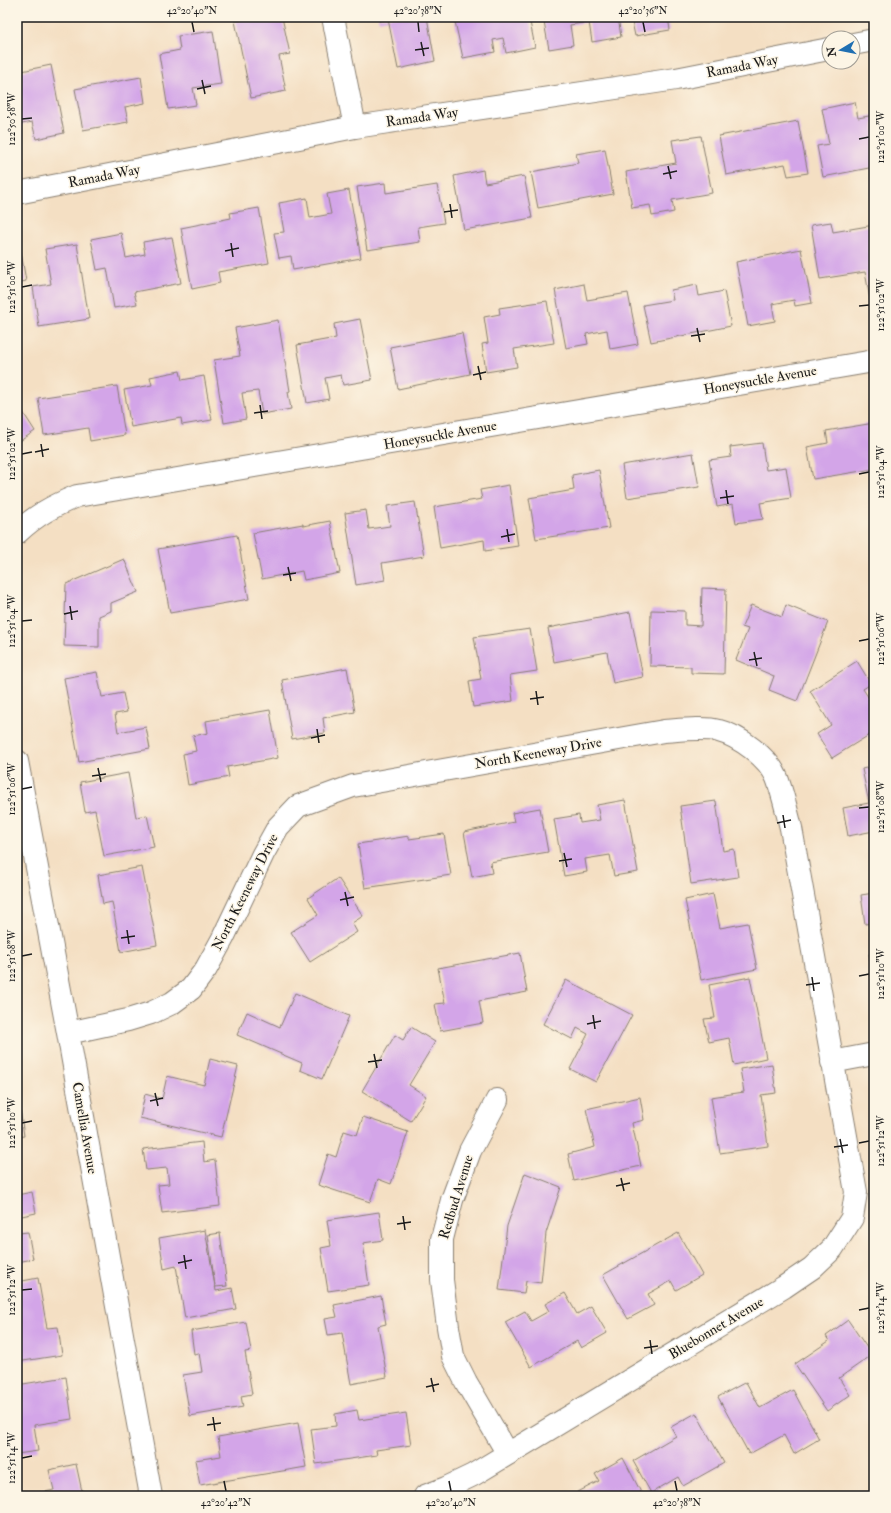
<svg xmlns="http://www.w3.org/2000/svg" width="891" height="1513" viewBox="0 0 891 1513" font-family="'IM FELL Double Pica',serif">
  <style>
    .building { fill: #d3a5e8 }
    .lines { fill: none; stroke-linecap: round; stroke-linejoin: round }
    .minor-casing { stroke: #887e70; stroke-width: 24 }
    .minor { stroke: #fff; stroke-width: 22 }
    .ticks { fill: none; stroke: #1c1c1c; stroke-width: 1.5 }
    .labels { text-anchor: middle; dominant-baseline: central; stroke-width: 3; stroke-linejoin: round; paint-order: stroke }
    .street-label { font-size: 14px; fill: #1c1c1c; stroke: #fcf5e5 }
    .neatline { fill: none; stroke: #1c1c1c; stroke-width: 1.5 }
    .ticks-label { font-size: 10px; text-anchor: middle; fill: #1c1c1c }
  </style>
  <rect width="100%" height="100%" fill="#fcf5e5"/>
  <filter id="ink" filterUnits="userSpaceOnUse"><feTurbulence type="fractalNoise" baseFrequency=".025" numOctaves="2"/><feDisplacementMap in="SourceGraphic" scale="8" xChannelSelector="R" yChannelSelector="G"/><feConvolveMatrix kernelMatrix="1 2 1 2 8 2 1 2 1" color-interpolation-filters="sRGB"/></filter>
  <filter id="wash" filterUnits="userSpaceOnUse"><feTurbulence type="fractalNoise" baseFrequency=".012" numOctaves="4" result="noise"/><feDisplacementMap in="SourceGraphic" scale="16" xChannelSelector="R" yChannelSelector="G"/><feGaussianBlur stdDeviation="0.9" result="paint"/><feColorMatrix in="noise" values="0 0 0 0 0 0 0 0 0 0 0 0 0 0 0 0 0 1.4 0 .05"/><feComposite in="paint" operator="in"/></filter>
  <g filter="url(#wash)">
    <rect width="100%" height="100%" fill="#f4dfc3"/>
    <g id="blocks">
      <path class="building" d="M257,17H282L290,54L279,56L286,91L251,98L235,21Z
        M378,17H427L435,61L398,69L388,19L379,21Z
        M454,17H529L535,47L506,53L503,38L493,40L495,52L463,58Z
        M543,17H618L621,37L592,42L589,22L570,25L573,45L549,49Z
        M631,17H668L670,30L635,36Z
        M213,31L221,84L193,88L196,105L168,109L159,54L180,50L178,36Z
        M51,65L64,133L36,139L32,122L17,125V72Z
        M141,77L145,103L125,107L128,122L83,130L75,89Z
        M855,102L858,118L874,115V167L823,177L817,146L829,144L822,109Z
        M798,121L808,173L788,176L785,164L726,175L719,136Z
        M701,136L712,193L672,200L674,212L652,216L650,205L632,208L626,172L676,163L672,140Z
        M605,149L613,194L538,208L531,172L578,163L576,154Z
        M483,170L485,183L524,176L532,218L464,230L454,176Z
        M385,183L386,193L437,185L444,223L418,227L420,242L367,250L357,187Z
        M349,190L361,258L293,270L291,256L279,258L274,233L284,232L279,203L307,198L310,218L331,214L327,194Z
        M259,208L269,263L218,272L220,283L192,289L181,228L231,218L230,213Z
        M831,222L833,232L874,225V304L871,305L865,272L820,279L811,225Z
        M121,233L126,258L145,254L143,242L172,237L181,283L134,292L137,304L114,308L107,268L97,270L91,239Z
        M77,244L89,319L39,327L33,287L51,284L45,249Z
        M801,249L812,303L795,306L794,300L772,304L775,321L748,326L736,262Z
        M17,252H21L26,281L17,283Z
        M584,284L587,300L628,293L638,344L610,349L607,330L586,334L588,344L566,348L555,290Z
        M697,285L699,296L724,291L731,326L651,342L643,305L673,300L671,290Z
        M547,301L554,343L514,349L517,367L486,372L482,344L488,343L484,317L500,314L499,308Z
        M360,319L372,380L343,385L341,375L325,378L329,399L307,403L297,345L336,338L334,324Z
        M278,320L290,391L288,392L291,409L262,414L258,391L242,393L246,419L224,423L214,360L240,356L235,328Z
        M462,333L470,374L398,389L390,347Z
        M180,371L182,380L204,376L212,420L182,425L181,418L131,427L124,390L152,385L150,377Z
        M117,386L125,435L90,441L88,428L44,435L38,398Z
        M17,403L35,431L17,443Z
        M874,423V469L813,479L807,447L828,443L826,431Z
        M762,443L766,470L786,467L791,498L760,503L763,519L736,523L733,504L717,507L709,460L731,457L730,447Z
        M693,453L699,487L627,498L622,465Z
        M599,470L609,528L536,539L529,498L574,490L572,475Z
        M509,485L518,546L485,551L484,540L440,548L434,507L482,499L480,490Z
        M415,502L424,556L382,563L385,580L356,585L345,513L366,510L369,529L390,526L387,506Z
        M330,521L340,573L304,580L302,571L262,579L253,533L303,524V526Z
        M237,535L249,599L170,613L158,549Z
        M124,559L138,592L111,603V611L99,616V647L64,646L66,584Z
        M702,588L726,589L724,674L691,673V667L650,666L651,610L685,611V625L701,626Z
        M751,605L782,617L786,605L828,622L797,701L769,690L774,676L736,660L748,629L742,627Z
        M630,612L643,677L613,683L607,652L554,662L548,628Z
        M530,629L537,671L510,675L513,701L473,707L469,681L481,679L474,637Z
        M857,661L871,684L863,689L874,706V732L832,758L817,734L831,725L810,691Z
        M347,668L355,712L323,718L325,733L292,739L282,680Z
        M97,672L102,697L123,693L127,712L115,714L118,732L146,727L150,749L79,762L64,678Z
        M270,710L278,758L227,767L229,777L188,785L183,754L196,751L193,736L208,733L206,721Z
        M874,766V831L848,836L843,808L869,803L862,769Z
        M128,773L136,817L147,815L154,847L104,856L95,810L85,812L80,782Z
        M625,800L638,872L614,876L610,855L585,859L587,872L564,876L554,819L579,815L580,823L600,820L597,805Z
        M716,801L723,851L734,849L738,877L691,884L680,806Z
        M540,808L548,852L490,862L492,873L472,877L464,832L514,822L512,813Z
        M444,834L451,875L365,888L358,844L409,836V839Z
        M142,867L157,945L121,952L112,902L103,904L98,875Z
        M338,878L363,916L352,923L357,932L310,962L291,932L318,915L308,898Z
        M874,893V923L865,924L861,895Z
        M713,894L720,928L748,923L757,969L701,980L685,900Z
        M520,953L527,992L479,1001L483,1023L440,1031L435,1004L445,1003L438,968Z
        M874,953V976H873L869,954Z
        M750,977L766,1058L734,1065L729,1038L709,1042L704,1019L715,1018L709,985Z
        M566,980L632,1015L596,1082L570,1069L588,1034L577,1028L572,1039L543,1024Z
        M295,993L349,1016L322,1079L300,1070L302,1063L237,1035L247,1012L280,1027Z
        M411,1027L435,1042L409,1085L426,1096L411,1121L362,1091L395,1035L403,1040Z
        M210,1059L238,1066L221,1137L140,1118L145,1094L162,1099L167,1076L204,1085Z
        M772,1064L776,1093L761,1095L768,1146L720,1153L711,1097L744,1092L740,1069Z
        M640,1097L644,1120L632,1123L641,1166L574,1181L568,1154L595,1147L586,1109Z
        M17,1102H19L24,1136L17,1137Z
        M363,1117L408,1132L391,1184L378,1179L370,1202L318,1185L328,1154L336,1157L344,1131L357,1135Z
        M202,1142L204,1162L215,1160L220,1206L162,1213L158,1185L169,1184L167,1168L146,1170L143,1149Z
        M525,1173L561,1187L546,1233L541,1283L526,1281L524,1293L499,1290L507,1226Z
        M32,1192L36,1213L17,1217V1195Z
        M379,1212L383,1240L363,1243L369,1285L328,1291L321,1248L331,1246L327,1220Z
        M17,1226L19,1233L28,1232L33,1259L17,1262Z
        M205,1230L216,1291L232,1288L236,1309L185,1318L176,1266L164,1269L159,1238Z
        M220,1233L227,1286L215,1287L208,1235Z
        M678,1233L702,1275L676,1290L671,1281L648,1294L654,1305L628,1319L603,1275Z
        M38,1278L47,1328L58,1327L62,1355L17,1362V1282Z
        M565,1293L577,1314L591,1306L607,1333L581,1348L577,1341L531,1367L505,1322L525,1311L531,1321L549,1311L545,1304Z
        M381,1296L386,1324L378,1326L387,1377L351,1384L342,1333L328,1335L325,1319L337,1317L334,1305Z
        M848,1320L872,1355L839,1378L850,1395L827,1411L795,1364L829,1341L826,1336Z
        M246,1322L251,1351L245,1352L252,1394L241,1396L243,1407L190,1416L183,1375L202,1372L199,1353L194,1354L191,1331Z
        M66,1377L72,1419L34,1425L38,1451L17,1454V1385Z
        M746,1382L760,1408L793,1390L819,1439L794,1454L784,1435L749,1454L718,1397Z
        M357,1410L359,1420L406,1413L411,1445L376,1450L377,1455L316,1464L311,1429L336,1426L335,1414Z
        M696,1413L724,1463L683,1486L678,1477L651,1493L633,1461L676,1436L671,1427Z
        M298,1423L306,1467L200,1485L195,1460L221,1456L218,1437Z
        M623,1458L643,1496H580L578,1492L599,1481L595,1474Z
        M76,1464L83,1496H27L54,1490L49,1470Z"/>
    </g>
  </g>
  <g filter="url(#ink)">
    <use href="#blocks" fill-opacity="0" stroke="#887e70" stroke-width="1"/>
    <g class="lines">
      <defs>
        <path id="minor" d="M333,17L355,127
          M853,44L874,40
          M17,193L355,127L676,79L829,49
          M17,533C36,515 53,506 77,496L874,361
          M17,761L68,1033L151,1496
          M68,1033L128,1020L151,1013L172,1003L191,989L206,969L223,938L263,854L278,827L298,806L353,786L664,731C679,730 705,727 719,731C739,736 769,758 777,778C783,794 787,812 791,828L856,1192L852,1218L832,1249L812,1268L784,1287L473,1475L446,1488L425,1496
          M832,1062L874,1054
          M497,1100L470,1151L452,1200L442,1239V1280L448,1327L453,1356L466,1382L508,1454"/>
      </defs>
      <use href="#minor" class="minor-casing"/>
      <use href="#minor" class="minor"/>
    </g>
  </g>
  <path class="ticks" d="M192,22L194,32M418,22L419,32M643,22L645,32M421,42L424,56M415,50L429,48M202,80L205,94M197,89L211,86M22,119L32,118M859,139L869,137M668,166L671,179M663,174L677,171M450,204L452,218M444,212L458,210M231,243L233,257M225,251L239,248M22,287L32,285M859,306L869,305M697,328L700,342M691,336L705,334M478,366L481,380M473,375L486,372M260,405L262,419M254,413L268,411M41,444L43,457M35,452L49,449M22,454L32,452M859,474L869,472M726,490L728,504M720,498L734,496M507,529L509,542M501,537L515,534M288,567L291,581M283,575L296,573M70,606L72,620M64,614L78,611M22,621L32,620M859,641L869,639M754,652L757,666M749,660L762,658M536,691L538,705M530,699L544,697M317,729L319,743M311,738L325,735M98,768L101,782M92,776L106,774M22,789L32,787M859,808L869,807M783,815L785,828M777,823L791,820M564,853L567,867M559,861L572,859M345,892L348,906M340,900L354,897M127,930L129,944M121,938L135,936M22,956L32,954M859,976L869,974M812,977L814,991M806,985L820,983M593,1015L595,1029M587,1024L601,1021M374,1054L377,1068M368,1062L382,1060M155,1093L158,1106M150,1101L163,1098M22,1123L32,1121M840,1139L843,1153M859,1143L869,1141M834,1147L848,1145M621,1178L624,1191M616,1186L630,1183M403,1216L405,1230M397,1224L411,1222M184,1255L186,1269M178,1263L192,1260M22,1290L32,1289M859,1310L869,1308M650,1340L652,1354M644,1348L658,1346M431,1378L434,1392M426,1387L439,1384M213,1417L215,1431M207,1425L221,1423M22,1458L32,1456M224,1481L226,1491M449,1481L451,1491M675,1481L677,1491"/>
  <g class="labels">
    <g class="street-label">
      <text transform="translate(742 66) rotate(-11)">Ramada Way</text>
      <text transform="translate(422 117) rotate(-8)">Ramada Way</text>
      <text transform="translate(104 176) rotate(-11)">Ramada Way</text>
      <text transform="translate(760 380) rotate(-10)">Honeysuckle Avenue</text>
      <text transform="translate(440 435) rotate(-10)">Honeysuckle Avenue</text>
      <text transform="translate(538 753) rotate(-10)">North Keeneway Drive</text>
      <text transform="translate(245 892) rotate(-63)">North Keeneway Drive</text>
      <text transform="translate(85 1128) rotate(80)">Camellia Avenue</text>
      <text transform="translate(456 1197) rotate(-73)">Redbud Avenue</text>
      <text transform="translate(716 1328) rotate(-31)">Bluebonnet Avenue</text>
    </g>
  </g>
  <rect width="891" height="1513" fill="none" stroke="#fcf5e5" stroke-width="44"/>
  <g transform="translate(841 50) rotate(260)"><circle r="19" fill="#fcf5e5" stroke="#a29e95"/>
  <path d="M0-3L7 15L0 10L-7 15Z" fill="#1f6fb2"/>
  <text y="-6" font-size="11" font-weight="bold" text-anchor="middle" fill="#1c1c1c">N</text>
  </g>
  <rect x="22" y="22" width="847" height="1469" class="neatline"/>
  <g class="ticks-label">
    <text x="192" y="14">42°20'40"N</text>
    <text x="418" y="14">42°20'38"N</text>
    <text x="643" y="14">42°20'36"N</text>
    <text transform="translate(11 119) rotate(-90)" y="4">122°50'58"W</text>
    <text transform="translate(880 137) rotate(-90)" y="4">122°51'00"W</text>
    <text transform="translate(11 287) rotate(-90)" y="4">122°51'00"W</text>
    <text transform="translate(880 305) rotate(-90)" y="4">122°51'02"W</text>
    <text transform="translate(11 454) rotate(-90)" y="4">122°51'02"W</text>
    <text transform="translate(880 472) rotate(-90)" y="4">122°51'04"W</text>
    <text transform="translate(11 621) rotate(-90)" y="4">122°51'04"W</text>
    <text transform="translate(880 639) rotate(-90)" y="4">122°51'06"W</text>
    <text transform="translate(11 789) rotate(-90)" y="4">122°51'06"W</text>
    <text transform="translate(880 807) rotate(-90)" y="4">122°51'08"W</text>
    <text transform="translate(11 956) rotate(-90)" y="4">122°51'08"W</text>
    <text transform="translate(880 974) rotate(-90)" y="4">122°51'10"W</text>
    <text transform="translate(11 1123) rotate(-90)" y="4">122°51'10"W</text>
    <text transform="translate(880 1141) rotate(-90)" y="4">122°51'12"W</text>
    <text transform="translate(11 1290) rotate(-90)" y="4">122°51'12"W</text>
    <text transform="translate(880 1308) rotate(-90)" y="4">122°51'14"W</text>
    <text transform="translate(11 1458) rotate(-90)" y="4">122°51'14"W</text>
    <text x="226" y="1506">42°20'42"N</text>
    <text x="451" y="1506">42°20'40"N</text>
    <text x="677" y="1506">42°20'38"N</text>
  </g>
</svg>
